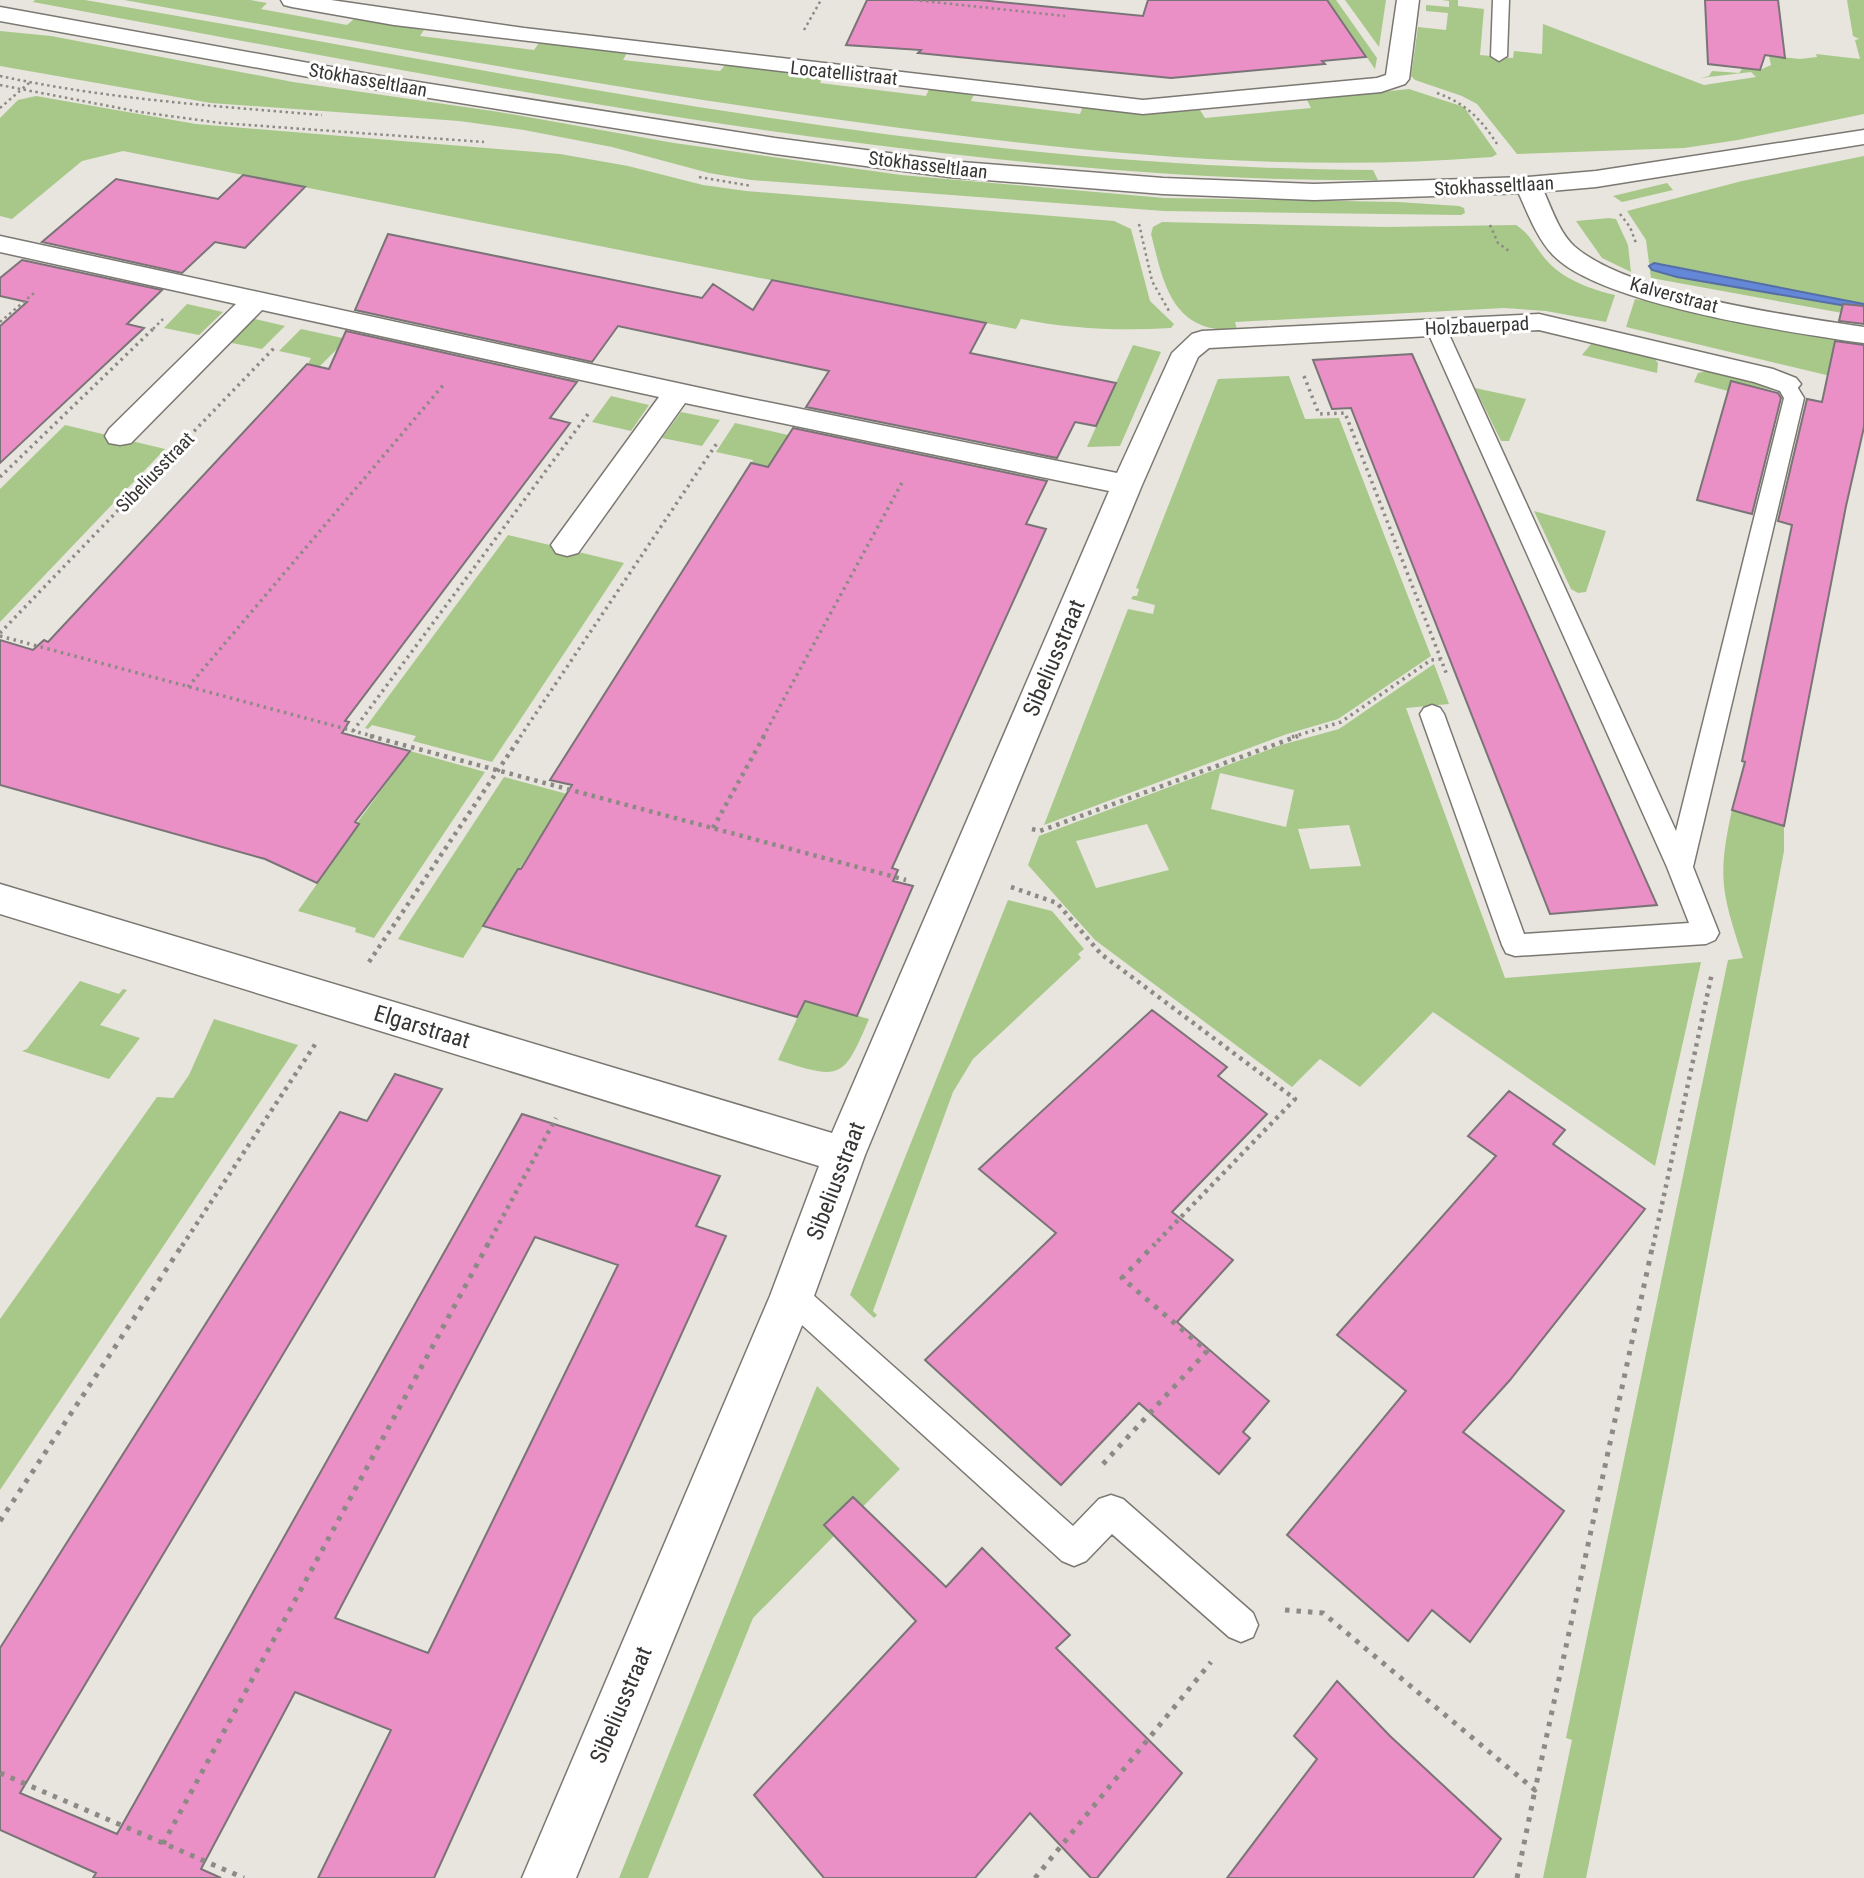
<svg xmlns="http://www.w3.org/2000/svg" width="1864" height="1878" viewBox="0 0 1864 1878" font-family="'Roboto Condensed',sans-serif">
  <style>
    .green { fill: #a7c889; fill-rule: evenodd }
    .water { fill: #6487d7; stroke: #566ea6; stroke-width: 2 }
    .building { fill: #ea90c6; stroke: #7a7477; stroke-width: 2; fill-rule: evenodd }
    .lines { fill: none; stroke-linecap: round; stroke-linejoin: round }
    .service-casing { stroke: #7b7872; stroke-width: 3 }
    .minor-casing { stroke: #7b7872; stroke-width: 3 }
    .tertiary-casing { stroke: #7b7872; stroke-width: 3 }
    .path-far3 { stroke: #8d8a86; stroke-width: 2.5; stroke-dasharray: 2.5 3.5; stroke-linecap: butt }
    .path-far2 { stroke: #8d8a86; stroke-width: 3.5; stroke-dasharray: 2.5 4.5; stroke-linecap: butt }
    .path-far1 { stroke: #8d8a86; stroke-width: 4.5; stroke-dasharray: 3.5 5; stroke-linecap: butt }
    .path { stroke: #8d8a86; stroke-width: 5; stroke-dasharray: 4.5 7; stroke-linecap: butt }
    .service { fill: #fff; fill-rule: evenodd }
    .minor { fill: #fff; fill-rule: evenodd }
    .tertiary { fill: #fff; fill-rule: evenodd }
    .labels { text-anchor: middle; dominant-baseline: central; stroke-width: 6; stroke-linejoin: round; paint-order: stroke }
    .far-street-label { font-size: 19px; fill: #373533; stroke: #fff }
    .street-label { font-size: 23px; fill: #373533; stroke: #fff }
  </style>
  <rect width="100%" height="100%" fill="#e8e4de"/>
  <path class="green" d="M35,0H85C512,72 939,168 1373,170L1378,180C1240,181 1105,171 969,156C654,122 344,59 33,2Z
    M124,0H250L267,3L261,9L347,25L354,19L424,30L420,36L534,50L539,43L627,53L623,60L720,71L725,65L823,76L820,83L926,96L929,89L974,94L971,101L1080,114L1083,106L1149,114L1200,110L1205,118L1311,108L1307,100L1409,89L1464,107L1497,154L1492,157C1279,174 1067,151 856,122C611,89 368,43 124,0Z
    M1327,0H1336L1377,58L1375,69Z
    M1345,0H1386L1379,47Z
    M1442,0H1458V6L1484,9L1480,55L1513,58L1514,51L1542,54L1543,24L1704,85L1756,77L1751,72L1700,78L1709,76L1712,71L1739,73L1743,68L1760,70L1771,65L1769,56L1800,59L1817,57L1816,54L1860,59L1855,40L1859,39L1853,36L1847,0H1864V114L1738,140L1684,148L1517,154L1477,104L1462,96L1415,80L1411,76L1418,27L1446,30L1448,13L1426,11V5L1449,7V1Z
    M0,31L51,36L293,82L499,112L674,143L901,175L1164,198L1398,202L1459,206L1464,208L1465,213L1461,215L1164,211L751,180L709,173L612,147L524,130L459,121L211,103L0,66Z
    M36,96L196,124L560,154L628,166L703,185L746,191L1114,221L1131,229L1150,301L1174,324L1171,328C1121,331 1070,329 1021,319L1016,329L123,151L82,161L12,219L0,216V118L18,100Z
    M1864,156V304L1658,263L1650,268L1677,277L1864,309V317L1651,278L1646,240L1627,211L1742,181Z
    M1667,183L1673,190L1622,202L1613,196Z
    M1609,218L1616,219L1628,245L1631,272L1602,258L1576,221Z
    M1162,222L1385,227L1516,225C1532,235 1536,250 1549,263C1565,280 1593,290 1615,295L1606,322L1546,311L1504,308L1235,322L1237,330C1172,333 1164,285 1151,234L1153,227Z
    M1635,299L1864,339V384L1626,327Z
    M187,304L223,312L199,335L164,328Z
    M251,318L285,326L262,349L227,342Z
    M301,329L347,339L319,367L308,364L311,358L279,351Z
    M1591,344L1654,358L1658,363L1657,373L1582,355Z
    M1133,345L1161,352L1120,446L1087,447Z
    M1706,371H1711L1774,386L1772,390L1732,381L1728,391L1694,382L1698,373Z
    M1289,376L1305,419L1339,418L1431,656L1338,719L1287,734L1044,825L1128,609L1153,614L1155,605L1131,599L1133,596H1137L1139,589L1136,588L1218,379Z
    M1475,388L1526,399L1509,441H1501Z
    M611,396L649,405L631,431L592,422Z
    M681,412L720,420L702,446L662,438Z
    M735,423L788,435L768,467L752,463L753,460L716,452Z
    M65,425L165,449L0,622V489Z
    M1534,511L1606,531L1586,592L1578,593L1571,589Z
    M508,535L624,563L492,762L413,741L416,736L372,725L368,729L365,728Z
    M1434,664L1449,704L1406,708L1505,978L1701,962L1655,1166L1433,1012L1360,1087L1320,1059L1292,1087L1095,940L1028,865L1039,836L1281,745L1339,729ZM1220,773L1294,790L1286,827L1211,809ZM1147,824L1169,870L1096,888L1076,841ZM1349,825L1361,866L1310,869L1298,829Z
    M410,751L485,772L374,938L355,932L356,928L298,911L359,824L357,823Z
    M504,777L567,794L463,958L398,939Z
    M1732,810L1784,826V851L1668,1467L1586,1878H1543L1572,1740L1566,1738L1728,960L1743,958C1722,893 1717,878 1732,810Z
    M1008,900L1052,911L1084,949L1078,954L1081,958L973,1059L953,1092L873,1311L877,1315L874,1318L850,1295Z
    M80,981L119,994L123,989L127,990L100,1025L140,1038L109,1079L22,1051L27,1049Z
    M805,1001L869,1019C843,1080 841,1080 778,1060Z
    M214,1019L298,1045L0,1490V1319L157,1097L173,1098L189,1075Z
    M817,1386L900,1469L753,1618L648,1878H619Z"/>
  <path class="water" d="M1654,263L1864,304V309L1677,277L1652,270L1649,266Z"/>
  <path class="building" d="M867,0H979L1143,16L1148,0H1327L1366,57L1322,61L1325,64L1171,78L918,53L921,50L846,45Z
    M1705,0H1778L1785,58L1765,55L1760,70L1708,64Z
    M243,175L305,187L245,248L215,242L182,273L42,242L116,179L218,199Z
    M388,234L702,298L713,284L753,310L772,280L986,323L970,353L1116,383L1096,426L1075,422L1057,458L806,407L829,371L618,326L592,362L355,310Z
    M22,260L162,290L127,324L144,328L0,463V326L27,302L0,296V278Z
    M1843,304L1864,306V324L1839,321Z
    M346,331L577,382L550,418L570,423L345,721L349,722L342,733L410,751L355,822L359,824L317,883L265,859L0,785V640L33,650L44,640L48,642L307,364L329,369Z
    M1835,341L1864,345V427L1846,506L1784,826L1732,810L1745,762L1742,761L1792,525L1778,521L1807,399L1822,402Z
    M1412,354L1657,905L1550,914L1351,408L1332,409L1313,360Z
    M1731,381L1778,393L1781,398L1752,514L1697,500Z
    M793,428L1047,481L1026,524L1046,529L892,868L898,870L893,881L913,886L857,1016L805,1001L797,1017L483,926L518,869H521L572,785L550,780L751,463L768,467Z
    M1152,1010L1227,1067L1218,1076L1267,1114L1172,1212L1233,1260L1177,1322L1269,1401L1243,1432L1250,1438L1219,1474L1139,1403L1061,1485L925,1360L1056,1233L979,1169Z
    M395,1074L442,1089L20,1793L117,1834L522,1114L720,1176L696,1226L726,1236L434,1878H318L391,1730L295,1692L201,1869L221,1878H93L96,1873L0,1830V1648L340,1112L367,1121ZM535,1237L618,1265L428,1653L335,1618Z
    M1509,1091L1565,1130L1553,1144L1645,1209L1510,1380L1463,1432L1564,1511L1470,1642L1432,1610L1408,1641L1287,1535L1406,1391L1337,1335L1496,1156L1468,1136Z
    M853,1497L946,1587L982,1548L1070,1635L1056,1648L1182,1773L1097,1878H1091L1030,1813L975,1878H824L754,1795L916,1621L824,1525Z
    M1337,1681L1390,1736L1501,1839L1473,1878H1227L1317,1759L1294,1736Z"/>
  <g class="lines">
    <defs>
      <path id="service" d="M1493,0H1509L1507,56L1499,61L1491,56Z
        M1436,322L1446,328L1676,831L1784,398L1776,384L1779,380H1793L1804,398L1693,867L1719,933L1715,940L1706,944L1515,956L1506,953L1502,945L1420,714L1424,708L1432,705L1440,708L1444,714L1524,934L1689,923L1667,867L1426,328Z
        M792,1282L803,1286L1073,1526L1099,1499L1111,1495L1123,1499L1253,1613L1258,1625L1253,1637L1241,1642L1229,1637L1112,1534L1086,1561L1074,1566L1062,1561L781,1306L777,1296L781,1286Z"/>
      <path id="minor" d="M281,0H331L524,28L1143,100L1377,78L1386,75L1397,0H1419L1409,79L1405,84L1381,92L1143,114L394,25L292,7L284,5Z
        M1528,177L1537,180L1541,185C1550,204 1558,231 1574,246C1628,294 1791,316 1864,327V343C1793,333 1601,305 1553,255C1535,236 1526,208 1515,185L1519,180Z
        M0,236L742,397L1117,473L1172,353L1192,334L1202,331L1539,314L1773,369L1796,378L1801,384L1796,390L1786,393L1754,382L1539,330L1209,348L1198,357L1142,485L865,1155L814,1296L576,1878H522L770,1296L819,1166L0,914V884L832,1133L1109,491L685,403L578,553L567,556L556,553L551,545L659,397L262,310L131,443L120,445L109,443L105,436L109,429L236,304L0,252Z"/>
      <path id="tertiary" d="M0,7L386,77L775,138L949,161L1163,178L1314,184L1528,177L1596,171L1864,130V144L1596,187L1528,193L1314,200L1163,194L949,177L775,154L386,91L0,21Z"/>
    </defs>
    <use href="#service" class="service-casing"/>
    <use href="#minor" class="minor-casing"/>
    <use href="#tertiary" class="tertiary-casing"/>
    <path class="path-far3" d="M914,0L1065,16
      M804,30L821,0
      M0,76C106,99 214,106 322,115
      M0,85L140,112L221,123L484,142
      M1437,93C1467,104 1482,120 1499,147
      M0,108L29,83
      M699,177L752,186
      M1620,214L1630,227L1636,243
      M1139,224L1152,281L1169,311
      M1490,225L1498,243L1509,251
      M0,322L34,293
      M153,329L163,319"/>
    <path class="path-far2" d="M1304,376L1319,414L1345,413L1447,675
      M0,477L155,327
      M0,633L276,346
      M0,636L376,737
      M188,687L445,383
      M353,731L588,414
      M520,737L717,443
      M763,737L904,479
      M1292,737L1341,722L1431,660L1441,659"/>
    <path class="path-far1" d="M370,736L906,880
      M713,828L764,736
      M1032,829L1040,831L1298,736
      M1011,887L1057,903L1101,954L1295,1099L1153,1246
      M369,962L521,736
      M182,1246L316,1043
      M487,1246L556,1118
      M1653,1246L1712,973"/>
    <path class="path" d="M1103,1464L1207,1351L1122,1278L1155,1244
      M0,1521L183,1244
      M1285,1610L1323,1613L1535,1790L1653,1244
      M0,1773L244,1878
      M163,1844L488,1244
      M1035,1878L1211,1662
      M1517,1878L1535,1790"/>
    <use href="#service" class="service"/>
    <use href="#minor" class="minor"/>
    <use href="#tertiary" class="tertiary"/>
  </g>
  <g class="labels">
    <g class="far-street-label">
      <text transform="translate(844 73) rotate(6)">Locatellistraat</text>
      <text transform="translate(368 80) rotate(10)">Stokhasseltlaan</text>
      <text transform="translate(928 165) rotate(7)">Stokhasseltlaan</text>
      <text transform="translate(1494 186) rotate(-3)">Stokhasseltlaan</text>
      <text transform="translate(1674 295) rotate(15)">Kalverstraat</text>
      <text transform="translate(1477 326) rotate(-3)">Holzbauerpad</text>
      <text transform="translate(155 472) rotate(-46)">Sibeliusstraat</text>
    </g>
    <g class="street-label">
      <text transform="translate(1054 658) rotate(-67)">Sibeliusstraat</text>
      <text transform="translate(422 1027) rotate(17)">Elgarstraat</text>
      <text transform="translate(836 1181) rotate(-69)">Sibeliusstraat</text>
      <text transform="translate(621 1705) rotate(-67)">Sibeliusstraat</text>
    </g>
  </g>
</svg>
